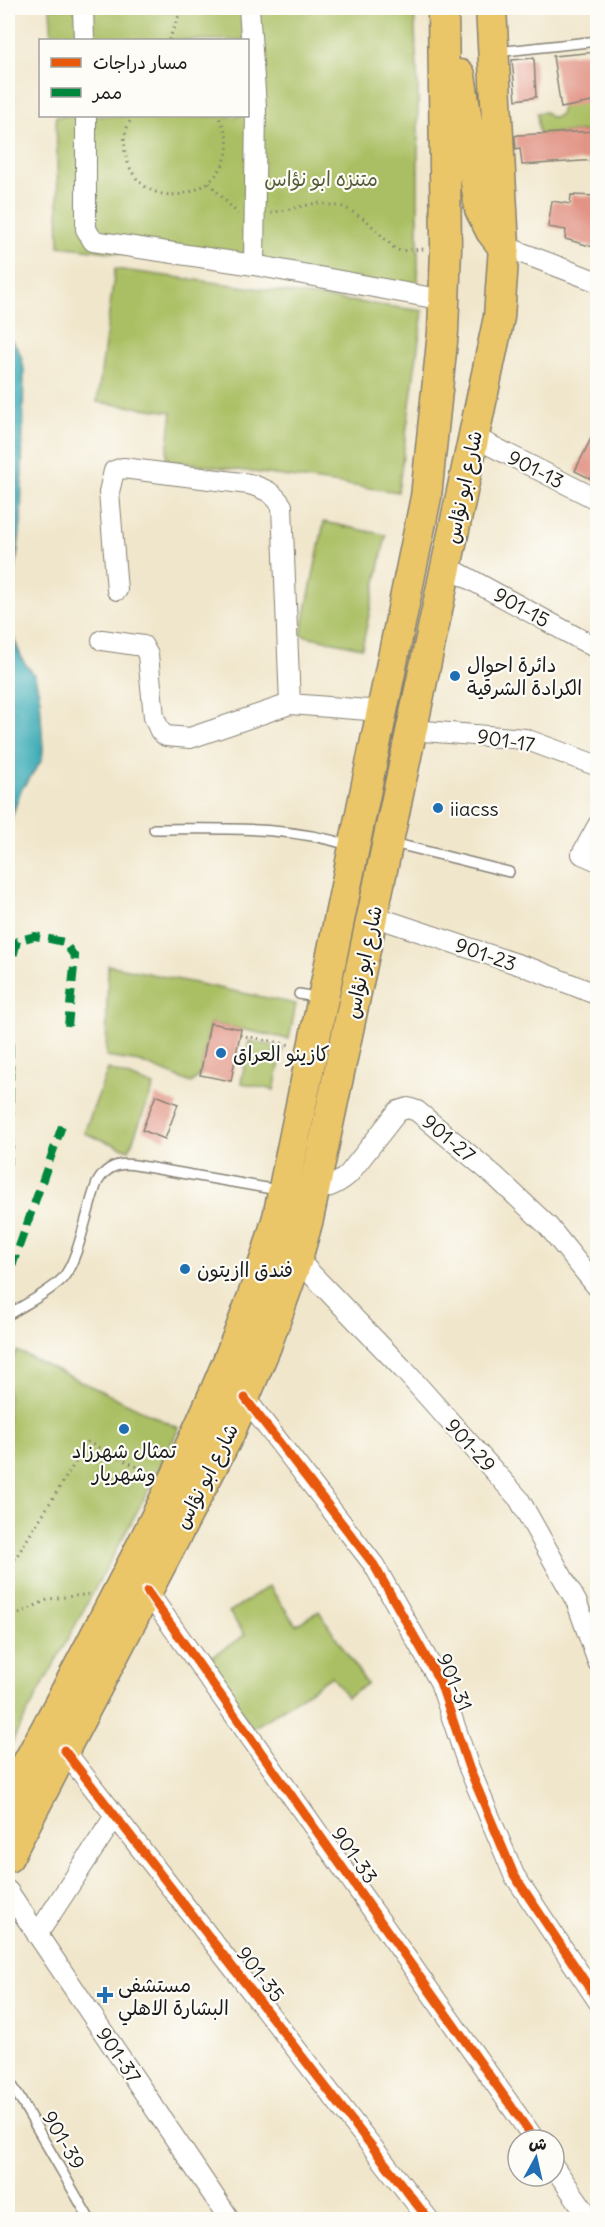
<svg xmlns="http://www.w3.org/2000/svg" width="605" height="2227" viewBox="0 0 605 2227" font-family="Delius,'Playpen Sans Arabic',sans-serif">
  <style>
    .green { fill: #aabf64; stroke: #636e40; stroke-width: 1.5 }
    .water { fill: #3aabb6; stroke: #2b6469; stroke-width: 1.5 }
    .building { fill: #e29587 }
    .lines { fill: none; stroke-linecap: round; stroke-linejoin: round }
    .service-casing { stroke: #868174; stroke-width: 12 }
    .minor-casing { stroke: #868174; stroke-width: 22 }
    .primary-casing { stroke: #868174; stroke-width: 33 }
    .path { stroke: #868174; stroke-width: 3; stroke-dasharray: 1.5 4.5; stroke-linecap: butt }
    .service { stroke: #fff; stroke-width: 9 }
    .minor { stroke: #fff; stroke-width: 20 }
    .primary { stroke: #ebc669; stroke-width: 30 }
    .quiet { stroke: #00873e; stroke-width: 8; stroke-dasharray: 15 8; stroke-linecap: butt }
    .cycleway-casing { stroke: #fdfcf7; stroke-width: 13 }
    .cycleway { stroke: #e8590c; stroke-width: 9 }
    .poi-dot { fill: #1f6fb2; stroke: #fdfcf7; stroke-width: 2 }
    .labels { text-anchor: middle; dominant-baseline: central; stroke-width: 4.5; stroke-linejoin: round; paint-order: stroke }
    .park-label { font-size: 20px; fill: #555d39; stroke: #fdfcf7 }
    .street-label { font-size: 20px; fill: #1c1c1c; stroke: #fdfcf7 }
    .poi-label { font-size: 20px; fill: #1c1c1c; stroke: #fdfcf7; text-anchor: start }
  </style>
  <rect width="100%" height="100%" fill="#fdfcf7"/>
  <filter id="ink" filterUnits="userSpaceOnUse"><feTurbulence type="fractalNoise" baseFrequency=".0167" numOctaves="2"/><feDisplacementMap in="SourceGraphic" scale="12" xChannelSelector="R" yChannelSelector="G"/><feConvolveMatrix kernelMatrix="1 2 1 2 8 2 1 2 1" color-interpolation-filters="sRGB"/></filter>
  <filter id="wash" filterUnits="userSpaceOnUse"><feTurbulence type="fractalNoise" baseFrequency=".008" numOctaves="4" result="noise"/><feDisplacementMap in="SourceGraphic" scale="24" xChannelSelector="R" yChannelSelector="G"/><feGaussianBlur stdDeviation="1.35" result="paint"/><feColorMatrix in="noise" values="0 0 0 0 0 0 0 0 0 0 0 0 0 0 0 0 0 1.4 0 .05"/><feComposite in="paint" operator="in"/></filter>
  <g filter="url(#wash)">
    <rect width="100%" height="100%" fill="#f0e6cb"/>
    <path class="green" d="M50,8H414L418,91V288L59,246L56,116H248V40H52Z
      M597,92V103L587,104L590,131L539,134L537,113L546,112L549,116L555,118L560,114C564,95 581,94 597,92Z
      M115,269L423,311L398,492L166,460L172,412L97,402Z
      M324,522L386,535L362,648L301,635Z
      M108,965L296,1004L289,1039L210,1023L200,1075L191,1083L140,1062L106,1057Z
      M249,1041L283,1048L274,1090L241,1083Z
      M108,1069L154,1086L129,1150L84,1133Z
      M17,1351L179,1428L152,1484L8,1749V1370Z
      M269,1586L296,1625L319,1611L367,1684L347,1697L332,1676L252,1729L207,1660L245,1635L229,1612Z"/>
    <path class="water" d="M8,337C19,346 22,357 24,370L21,522L9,627L23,661L35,676L40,699L43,749L42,760L21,790L8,828Z"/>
    <g id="blocks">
      <path class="building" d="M597,52V101L561,108L553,56Z
        M534,58L536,97L516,100L512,60Z
        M597,131V160L522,165L520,148L516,149L515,136L518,135Z
        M571,195L597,196V248L565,239L566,230L548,227L552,201L570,204Z
        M597,426V482L575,471Z
        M210,1023L241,1029L231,1081L200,1075Z
        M156,1095L178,1104L165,1139L142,1130Z"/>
    </g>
  </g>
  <g filter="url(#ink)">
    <use href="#blocks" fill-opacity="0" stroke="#868174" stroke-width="1.5"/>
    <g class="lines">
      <defs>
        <path id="service" d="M497,52L598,41
          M154,829C220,829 288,825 352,846
          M393,843L509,872
          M299,994L320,998
          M8,1315C25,1304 47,1294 62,1279C79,1260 87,1208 97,1183C105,1168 118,1162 135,1165L278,1190
          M8,2078L90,2220"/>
        <path id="minor" d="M83,8L84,40
          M249,8L256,106L254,265
          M86,116V229L93,241L254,265L444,300
          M504,246L598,282
          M474,437L598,500
          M446,566L598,649
          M117,590L109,492L114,471L123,468L249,484C265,489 273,492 282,506L290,704
          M102,640L143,646L148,655L154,717L160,731L166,736L190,738L290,704L381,711
          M411,730L525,739L598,766
          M598,825L582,854L598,861
          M373,916L535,970L598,995
          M304,1190C322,1190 334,1187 348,1175L398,1111L408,1108L417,1111L496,1177L548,1226L598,1288
          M297,1259L404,1370L519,1499L577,1603L598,1662
          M245,1398L374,1565L440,1682L469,1768L514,1875L598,2001
          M147,1591L535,2140
          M64,1750L429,2220
          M8,1891L230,2220
          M37,1935L115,1816
          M554,2167L591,2220"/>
        <path id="primary" d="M460,75L480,209L491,231L501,244
          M8,1799C52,1719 95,1637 137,1555C193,1445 245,1336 278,1217L426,497L443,332L446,248L443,8
          M8,1857L229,1434L266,1346L297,1259L308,1219L499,317L504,246L491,8"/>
      </defs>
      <use href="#service" class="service-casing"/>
      <use href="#minor" class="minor-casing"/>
      <use href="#primary" class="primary-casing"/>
      <path class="path" d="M169,40L182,8
        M133,116C124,129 122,145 127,160C149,231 260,182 218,116
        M209,183L238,214
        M271,213L317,203L344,207L366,220L394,248L400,251L424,249
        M240,1035L291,1045
        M8,1570L88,1442L153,1475
        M8,1619L49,1599L91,1594"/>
      <use href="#service" class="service"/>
      <use href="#minor" class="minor"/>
      <use href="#primary" class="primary"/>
      <path class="quiet" d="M8,977L17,941L35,936L64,942L75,957L68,1026
        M8,1019C11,1047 10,1075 10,1104C11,1124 11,1144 8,1164
        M8,1246L11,1269L8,1283
        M11,1269L62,1126"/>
      <defs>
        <path id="cycleway" d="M245,1398L374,1565L440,1682L469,1768L514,1875L598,2001
          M147,1591L535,2140
          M64,1750L429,2220"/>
      </defs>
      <use href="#cycleway" class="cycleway-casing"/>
      <use href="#cycleway" class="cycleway"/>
    </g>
  </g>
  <g class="poi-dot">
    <circle cx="455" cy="676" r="6"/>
    <circle cx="438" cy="808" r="6"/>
    <circle cx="221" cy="1053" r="6"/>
    <circle cx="185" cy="1269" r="6"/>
    <circle cx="124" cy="1429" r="6"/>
    <path d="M102 1986h6v6h6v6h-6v6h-6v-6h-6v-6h6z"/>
  </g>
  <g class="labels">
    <g class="park-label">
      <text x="321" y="178">متنزه ابو نؤاس</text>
    </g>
    <g class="street-label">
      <text transform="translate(536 469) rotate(27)">901-13</text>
      <text transform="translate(463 487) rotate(-78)">شارع ابو نؤاس</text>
      <text transform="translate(522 607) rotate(29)">901-15</text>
      <text transform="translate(506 740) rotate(9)">901-17</text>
      <text transform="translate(486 954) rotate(19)">901-23</text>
      <text transform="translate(363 962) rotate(-78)">شارع ابو نؤاس</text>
      <text transform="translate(449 1138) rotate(40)">901-27</text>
      <text transform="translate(471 1445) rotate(48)">901-29</text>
      <text transform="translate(206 1476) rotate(-63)">شارع ابو نؤاس</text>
      <text transform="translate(455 1682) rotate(67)">901-31</text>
      <text transform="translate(355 1855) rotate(55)">901-33</text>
      <text transform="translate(261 1974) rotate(52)">901-35</text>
      <text transform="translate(119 2055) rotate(56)">901-37</text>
      <text transform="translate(64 2140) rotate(60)">901-39</text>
    </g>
    <g class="poi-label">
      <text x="467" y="664">دائرة احوال<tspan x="467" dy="23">الكرادة الشرقية</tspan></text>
      <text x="450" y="808">iiacss</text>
      <text x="233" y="1053">كازينو العراق</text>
      <text x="197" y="1269">فندق اازيتون</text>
      <text x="124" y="1450" text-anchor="middle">تمثال شهرزاد<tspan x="124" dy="23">وشهريار</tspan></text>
      <text x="118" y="1984">مستشفى<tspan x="118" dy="23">البشارة الاهلي</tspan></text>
    </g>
  </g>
  <rect width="605" height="2227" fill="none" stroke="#fdfcf7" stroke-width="30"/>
  <rect x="39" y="39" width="210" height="78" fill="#fdfcf7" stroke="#a3a29f" stroke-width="1.5"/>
  <rect x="51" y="58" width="30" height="9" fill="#e8590c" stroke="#a3a29f" stroke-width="1.5"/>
  <text x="93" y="69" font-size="18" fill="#1c1c1c">مسار دراجات</text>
  <rect x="51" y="88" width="30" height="9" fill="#00873e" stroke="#a3a29f" stroke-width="1.5"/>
  <text x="93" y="99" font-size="18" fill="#1c1c1c">ممر</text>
  <g transform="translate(536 2158) rotate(8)"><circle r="28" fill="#fdfcf7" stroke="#a3a29f" stroke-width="1.5"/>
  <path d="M0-4.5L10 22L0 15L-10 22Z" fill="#1f6fb2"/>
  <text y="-9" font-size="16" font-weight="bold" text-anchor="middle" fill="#1c1c1c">ش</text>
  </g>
</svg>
